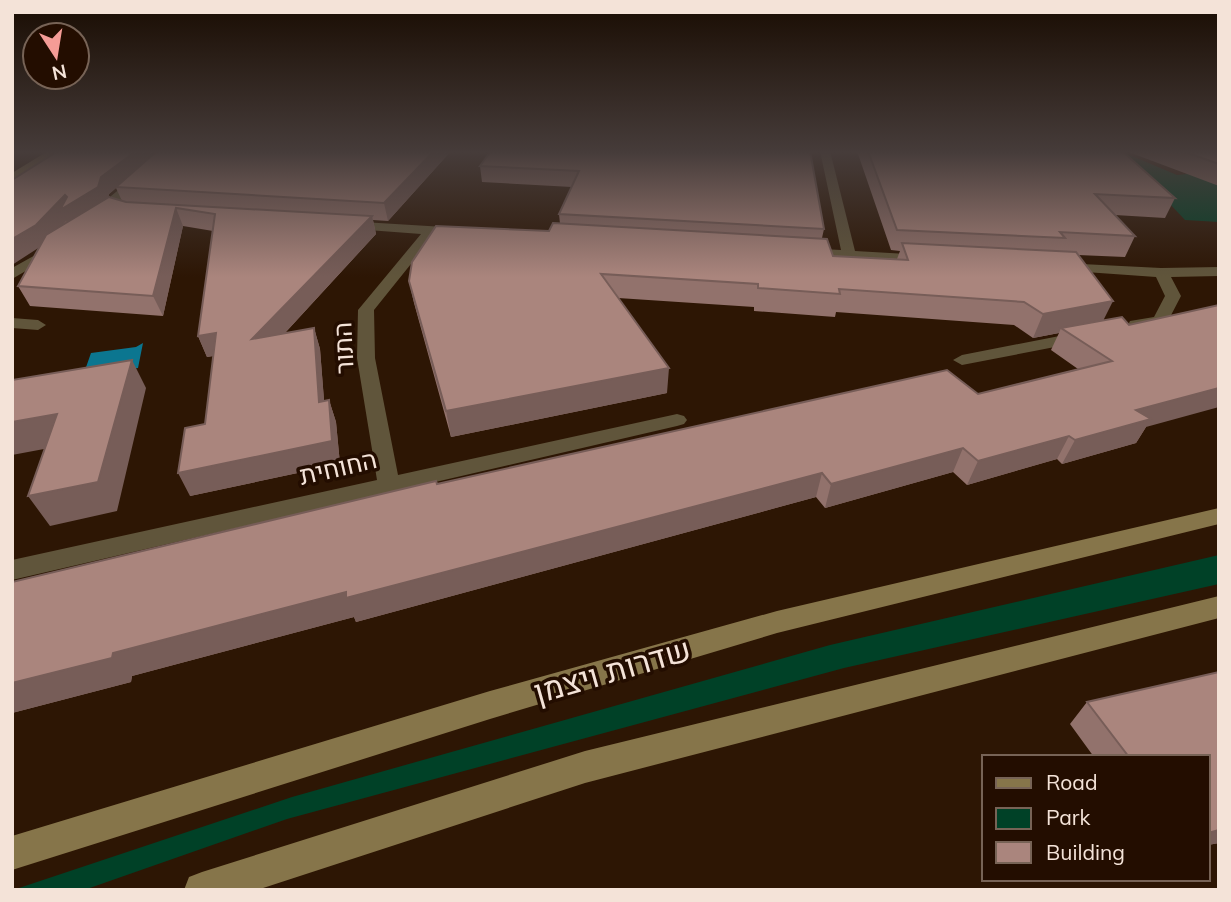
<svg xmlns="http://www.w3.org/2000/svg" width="1231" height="902" viewBox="0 0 1231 902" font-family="Mulish,Heebo,sans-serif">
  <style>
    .green { fill: #004127 }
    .water { fill: #0b7690 }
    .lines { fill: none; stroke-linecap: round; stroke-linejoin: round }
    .street { fill: #60553b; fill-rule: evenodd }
    .secondary { fill: #86754a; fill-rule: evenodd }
    .wall { fill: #92726c; fill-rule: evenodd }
    .shaded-wall { fill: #775d58 }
    .building { fill: #aa857d; stroke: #775d58; stroke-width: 2 }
    .labels { text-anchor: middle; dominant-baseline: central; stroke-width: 7; stroke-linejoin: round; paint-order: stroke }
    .street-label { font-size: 26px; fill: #f4e3d8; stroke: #230d00 }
    .near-street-label { font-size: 32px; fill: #f4e3d8; stroke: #230d00 }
  </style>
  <rect width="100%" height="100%" fill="#2d1604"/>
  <path class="green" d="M1120,151L1177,175L1219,171V222L1185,220Z
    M1219,555V584L844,668L287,819L84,890H13L292,797L830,645Z"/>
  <path class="water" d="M143,343L138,368L84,373L91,353L136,347Z"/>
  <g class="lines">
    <path class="street" d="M167,151H178L121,200V206L137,209V215L110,211L111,196Z
      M820,151H830L855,251L925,255L930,256L932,259L930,262L799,255L797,252L804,248L841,250Z
      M346,221L461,228L468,232L461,236L435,234L374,310L375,358L398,475L677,414L684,416L687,420L684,424L677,426L12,580V560L377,480L357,358L358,310L421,234L341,228L339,225Z
      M55,244L62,248L60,251L12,279V268Z
      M1062,263L1161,268L1219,267V276L1171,277L1181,296L1168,321L1166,325L1136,330L1130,329L1128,325L1130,321L1154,317L1165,296L1156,277L1057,270L1055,267Z
      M12,318L38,320L46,325L38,330L12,328Z
      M1080,332L1089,337L1086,341L962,365L953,360L962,355Z"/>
    <path class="secondary" d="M48,151H60L12,182V173Z
      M1219,508V524L777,633L490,719L12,870V836L490,691L777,611Z
      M1219,596V618L585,783L257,890H184L189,877L202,872L585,751Z"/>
  </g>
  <path class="wall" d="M58,151H451L388,221L373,220L376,234L285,333L314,328L320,349L324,401L329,400L336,422L340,464L190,496L205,424L213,356L207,357L198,336L213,231L183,226L163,316L30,306L18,286L40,247ZM116,188L122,201L108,198L109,194Z
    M491,151L824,229L822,238L833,256L897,259L900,251L891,250L857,151H1122L1175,198L1165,218L1115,215L1135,236L1125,257L1078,255L1146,427L1136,443L1062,464L1057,459L967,485L953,472L825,508L816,497L356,622L354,617L132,676L131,682L12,713L437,484L978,394L1078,369L1051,350L1059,333L1033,338L1014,325L836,312L835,317L754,311V307L618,298L667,393L451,437L414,303L409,281L549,231L560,224L559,214L572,187L482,182L480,166Z
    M1126,151H1219V186Z
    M1219,672V843L1208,845V757H1094L1070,724L1087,702Z"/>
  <path class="shaded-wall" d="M136,151H163L116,187V188L109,194L107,204L70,228L66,221L46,243L12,265V239L65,195L70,205L101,177Z
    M434,151H451L388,221L384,203Z
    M176,208L183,226L163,316L153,296Z
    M372,216L376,234L260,360L252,339Z
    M1113,301L1101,325L1061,328L1059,333L1033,338L1043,314Z
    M314,328L320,349L326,424L319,402Z
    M216,333L225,354L207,357L198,336Z
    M132,360L146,388L117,511L50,526L28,496Z
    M669,368L667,393L451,437L446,411Z
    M1219,388V407L1146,427L1136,443L1062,464L1075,440L1136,410Z
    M329,400L336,422L340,464L190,496L178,473Z
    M57,414L76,443L12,455V422Z
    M1069,436L1057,459L967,485L978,461Z
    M963,448L953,472L825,508L831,484Z
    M822,473L816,497L356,622L354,617L132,676L131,682L12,713V683L113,653L346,592Z
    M1219,830V843L1208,845V833Z"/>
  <path class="building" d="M58,151H136L101,177L98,187L60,210L67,197L65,195L36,225L12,239V180Z
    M157,151H434L384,203L116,187Z
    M491,151H810L824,229L559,214L579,171L480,166Z
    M868,151H1122L1175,198L1095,194L1135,236L1060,232L1065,238L897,230Z
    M1182,151H1219V164Z
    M109,197L126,202L372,216L252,339L314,328L319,402L329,400L332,441L178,473L185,428L205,424L216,333L198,336L215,214L176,208L153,296L18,286L46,235Z
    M553,223L827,239L833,256L908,260L902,243L1076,252L1113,301L1043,314L1024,302L839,289L840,294L758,288V284L601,274L669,368L446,411L409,281L412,262L436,226L549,231Z
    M1219,305V368H1218H1219V388L1136,410L1151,419L1075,440L1069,436L978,461L963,448L831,484L822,473L346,598V592L113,653L112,658L12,683V582L436,481L437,484L947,370L978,394L1112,361L1061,328L1122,317L1129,325Z
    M132,360L98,482L28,496L57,414L12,422V380Z
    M1219,672V830L1208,833V757H1129L1087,702Z"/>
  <linearGradient id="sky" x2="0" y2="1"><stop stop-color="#190c02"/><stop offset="0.55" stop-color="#463c3a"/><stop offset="1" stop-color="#463c3a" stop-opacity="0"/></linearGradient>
  <rect width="1231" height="277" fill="url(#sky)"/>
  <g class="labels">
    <g class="street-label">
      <text transform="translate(343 348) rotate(-93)">התור</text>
      <text transform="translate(338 467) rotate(-13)">החוחית</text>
    </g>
    <g class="near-street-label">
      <text transform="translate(612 670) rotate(-16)">שדרות ויצמן</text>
    </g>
  </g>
  <rect width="1231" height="902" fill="none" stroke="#f4e3d8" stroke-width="28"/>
  <rect x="982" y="755" width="228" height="126" fill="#230d00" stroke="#776356" stroke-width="2"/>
  <rect x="996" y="778" width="35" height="10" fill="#86754a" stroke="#776356" stroke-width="2"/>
  <text x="1046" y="790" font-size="21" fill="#f4e3d8">Road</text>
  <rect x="996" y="808" width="35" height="21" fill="#004127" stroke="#776356" stroke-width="2"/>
  <text x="1046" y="825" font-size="21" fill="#f4e3d8">Park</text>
  <rect x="996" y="842" width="35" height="21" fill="#aa857d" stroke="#776356" stroke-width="2"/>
  <text x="1046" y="860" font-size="21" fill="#f4e3d8">Building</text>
  <g transform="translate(56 56) rotate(168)"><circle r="33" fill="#230d00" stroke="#776356" stroke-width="2"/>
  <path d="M0-5L12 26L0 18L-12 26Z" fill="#f59c96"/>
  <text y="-10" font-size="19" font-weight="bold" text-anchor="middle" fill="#f4e3d8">N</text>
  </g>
</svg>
